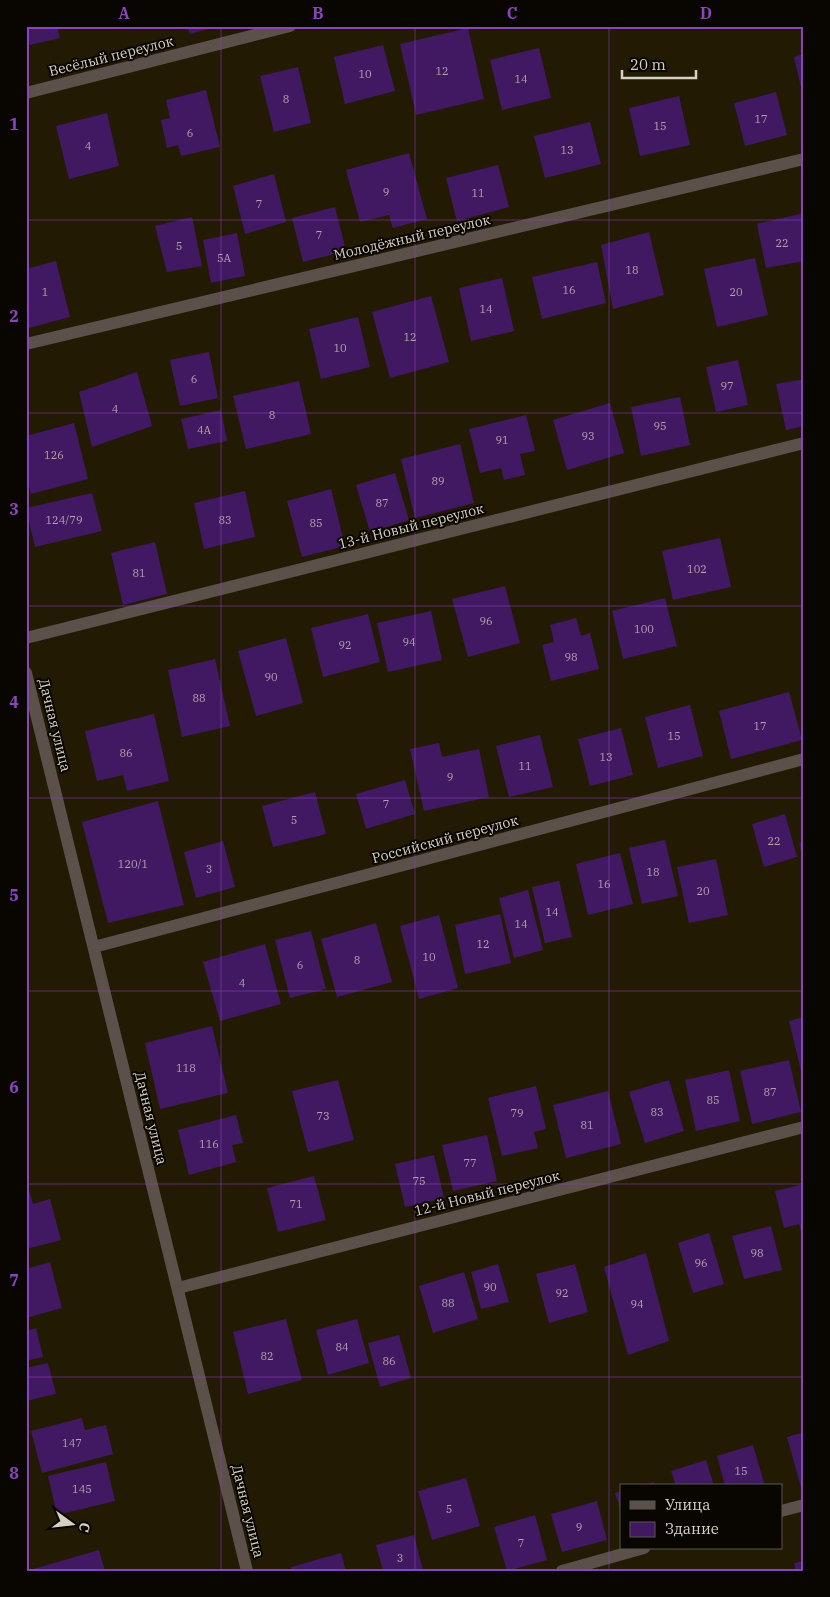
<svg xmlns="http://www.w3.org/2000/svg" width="830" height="1597" font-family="'IBM Plex Serif',serif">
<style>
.building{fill:#411962}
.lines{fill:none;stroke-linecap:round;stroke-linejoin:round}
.street{stroke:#5b504a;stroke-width:12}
.grid{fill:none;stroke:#8945c0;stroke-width:1;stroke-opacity:0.55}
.labels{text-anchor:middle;stroke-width:4;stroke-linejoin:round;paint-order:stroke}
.number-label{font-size:11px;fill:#b2a3ab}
.street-label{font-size:14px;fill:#d7d1c3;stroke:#090601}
.neatline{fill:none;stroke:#8945c0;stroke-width:2}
.grid-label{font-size:16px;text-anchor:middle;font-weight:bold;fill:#8945c0}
</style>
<rect width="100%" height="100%" fill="#231a03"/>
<g class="building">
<polygon points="26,26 57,26 60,38 30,45 26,32"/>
<polygon points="187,26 215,26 215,27 190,34"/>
<polygon points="468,28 484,99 416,115 400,44"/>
<polygon points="383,45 395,91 345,104 334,57"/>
<polygon points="539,48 551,98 502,110 490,60"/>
<polygon points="804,54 804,96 803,96 794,57"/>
<polygon points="298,67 311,123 274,132 260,76"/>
<polygon points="206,90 220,147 181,156 178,145 167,148 161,120 170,118 166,100"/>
<polygon points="776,92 787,135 745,146 734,103"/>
<polygon points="679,96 690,145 640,156 629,108"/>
<polygon points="107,113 119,166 69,179 56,126"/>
<polygon points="590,122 601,164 545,178 534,136"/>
<polygon points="409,153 427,219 393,228 389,215 360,222 346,170"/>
<polygon points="498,165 509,207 457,221 446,178"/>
<polygon points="274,174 286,222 245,234 233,186"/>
<polygon points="335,207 346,251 303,262 292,218"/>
<polygon points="804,213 804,261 766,268 757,224"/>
<polygon points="192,217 202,266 167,272 155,226"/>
<polygon points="649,232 664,295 613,309 601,245"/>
<polygon points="237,233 245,276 211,283 203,240"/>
<polygon points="755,258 768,315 717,327 704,269"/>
<polygon points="56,261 70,317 29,328 26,315 26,269"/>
<polygon points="597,262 606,303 542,319 532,277"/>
<polygon points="502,278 514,331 471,341 459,288"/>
<polygon points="431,296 449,362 390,378 372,312"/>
<polygon points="358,317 370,367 321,379 309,329"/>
<polygon points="209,352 218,398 180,406 170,360"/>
<polygon points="738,360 748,405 716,412 706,367"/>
<polygon points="137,372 152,426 92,447 79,392"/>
<polygon points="804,379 804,426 786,430 776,384"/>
<polygon points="299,381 311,434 246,449 233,396"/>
<polygon points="680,397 690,445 641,456 631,407"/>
<polygon points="610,403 624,453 567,470 553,420"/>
<polygon points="221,410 227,441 188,449 181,419"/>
<polygon points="526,415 535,451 520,454 525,475 504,480 501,468 480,473 469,429"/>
<polygon points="74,423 88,479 31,494 26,474 26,436"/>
<polygon points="460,444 474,503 415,518 401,459"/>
<polygon points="395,473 409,520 370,532 356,485"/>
<polygon points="331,489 345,546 302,557 287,501"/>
<polygon points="245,491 255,537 204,549 194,503"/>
<polygon points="92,493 102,531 35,547 26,508"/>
<polygon points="720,538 731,587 673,600 662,551"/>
<polygon points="155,542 167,594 123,605 111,553"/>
<polygon points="505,586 520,643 468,657 452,599"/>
<polygon points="665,598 677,646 623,659 612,611"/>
<polygon points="431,611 442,660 388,672 377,623"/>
<polygon points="368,614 380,662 323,677 311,628"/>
<polygon points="576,618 581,636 590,633 599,669 551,681 542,645 554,642 550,625"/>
<polygon points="286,638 303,703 256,716 238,651"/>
<polygon points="215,659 230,726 182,737 168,670"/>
<polygon points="789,692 802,740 731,759 719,711"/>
<polygon points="690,705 703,756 658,768 645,717"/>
<polygon points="154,714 169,781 127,791 123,775 97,781 85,731"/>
<polygon points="621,728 633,775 590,786 578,739"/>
<polygon points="540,735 553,787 509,797 496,746"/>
<polygon points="439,743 442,757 479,749 489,797 424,811 410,749"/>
<polygon points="405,780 415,814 366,829 356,794"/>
<polygon points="315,792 326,834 273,847 262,806"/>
<polygon points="158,801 184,905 108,923 82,822"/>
<polygon points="785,814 797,857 764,867 752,824"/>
<polygon points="665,840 678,896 642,904 629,848"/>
<polygon points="223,841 235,887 196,898 184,852"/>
<polygon points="804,842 804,860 803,860 799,843"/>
<polygon points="620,853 633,904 588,915 576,864"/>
<polygon points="716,859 728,915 689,923 677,867"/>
<polygon points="559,881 572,937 545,943 532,887"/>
<polygon points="528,890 543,950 514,958 499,898"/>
<polygon points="500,914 511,963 465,974 455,925"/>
<polygon points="439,915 458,988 419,999 400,926"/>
<polygon points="376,923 392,982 337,997 321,939"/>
<polygon points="311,931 326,989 290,998 275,940"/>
<polygon points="265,944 281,1004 220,1021 203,962"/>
<polygon points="804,1017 804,1071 801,1071 789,1021"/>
<polygon points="212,1026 228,1093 160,1109 145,1043"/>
<polygon points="789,1060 801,1112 752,1124 740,1071"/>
<polygon points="729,1070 740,1121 696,1131 685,1080"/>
<polygon points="338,1080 354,1140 308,1152 292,1091"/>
<polygon points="669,1080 684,1131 645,1143 629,1092"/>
<polygon points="536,1086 546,1129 534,1132 538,1148 502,1156 488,1098"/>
<polygon points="608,1091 621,1144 566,1158 553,1105"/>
<polygon points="236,1115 243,1143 232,1145 236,1162 189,1175 178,1130"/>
<polygon points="487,1135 497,1181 453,1191 442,1145"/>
<polygon points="434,1155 444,1198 405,1207 395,1164"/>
<polygon points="314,1176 326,1220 278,1232 267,1188"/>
<polygon points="804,1184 804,1232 801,1232 799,1224 784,1228 775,1191"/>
<polygon points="29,1190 33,1204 50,1199 61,1240 26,1249 26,1191"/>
<polygon points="771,1226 782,1270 744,1279 732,1236"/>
<polygon points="709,1233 724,1284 693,1293 678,1243"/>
<polygon points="646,1253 669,1341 628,1355 604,1267"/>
<polygon points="50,1262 62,1308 26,1318 26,1269"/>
<polygon points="498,1264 509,1302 481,1309 471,1272"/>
<polygon points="575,1264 588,1312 549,1323 536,1274"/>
<polygon points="464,1272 478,1319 433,1333 419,1286"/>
<polygon points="286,1319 302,1380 248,1394 233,1332"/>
<polygon points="357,1319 369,1363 328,1375 316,1330"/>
<polygon points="36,1328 43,1357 26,1361 26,1331"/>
<polygon points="399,1335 411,1378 380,1387 368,1343"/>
<polygon points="48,1363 56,1394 26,1401 26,1368"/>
<polygon points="82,1418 85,1430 106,1425 113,1454 42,1473 31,1431"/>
<polygon points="804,1432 804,1490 802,1491 787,1437"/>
<polygon points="753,1445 765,1486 725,1486 717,1456"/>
<polygon points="706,1460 714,1486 676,1486 671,1471"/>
<polygon points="106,1462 115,1501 57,1515 48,1476"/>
<polygon points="466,1478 480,1526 432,1540 418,1491"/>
<polygon points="654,1482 655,1486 643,1486 643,1485"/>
<polygon points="621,1491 621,1512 615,1493"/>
<polygon points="597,1501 607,1540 562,1552 551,1514"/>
<polygon points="535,1515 547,1560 507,1571 494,1527"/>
<polygon points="414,1535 423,1571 383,1571 376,1545"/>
<polygon points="99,1550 105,1571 30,1571 30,1570"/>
<polygon points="341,1553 346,1571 292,1571 291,1567"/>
<polygon points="804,1561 804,1571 796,1571 794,1563"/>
</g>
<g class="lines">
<g class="street">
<polyline points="26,93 290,26"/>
<polyline points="26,344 804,159"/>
<polyline points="26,638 804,443"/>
<polyline points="26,673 247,1571"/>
<polyline points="94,947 804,759"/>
<polyline points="178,1288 804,1127"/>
<polyline points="781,1511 804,1505"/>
<polyline points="562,1571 644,1548"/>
</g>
</g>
<path class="grid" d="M221 26V1571M415 26V1571M609 26V1571M26 220H804M26 413H804M26 606H804M26 798H804M26 991H804M26 1184H804M26 1377H804"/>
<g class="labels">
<g class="number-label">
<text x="442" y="75">12</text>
<text x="365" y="78">10</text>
<text x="521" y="83">14</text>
<text x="286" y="103">8</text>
<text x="761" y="123">17</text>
<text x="660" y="130">15</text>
<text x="190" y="137">6</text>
<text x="88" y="150">4</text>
<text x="567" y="154">13</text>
<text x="386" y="196">9</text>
<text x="478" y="197">11</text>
<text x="259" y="208">7</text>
<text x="319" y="239">7</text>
<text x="782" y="247">22</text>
<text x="179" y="250">5</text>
<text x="224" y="262">5А</text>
<text x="632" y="274">18</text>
<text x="569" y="294">16</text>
<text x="45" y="296">1</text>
<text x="736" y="296">20</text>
<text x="486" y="313">14</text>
<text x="410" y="341">12</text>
<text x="340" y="352">10</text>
<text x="194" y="383">6</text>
<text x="727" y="390">97</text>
<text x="115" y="413">4</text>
<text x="272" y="419">8</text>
<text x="660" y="430">95</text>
<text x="204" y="434">4А</text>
<text x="588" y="440">93</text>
<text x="502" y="444">91</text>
<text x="54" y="459">126</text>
<text x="438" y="485">89</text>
<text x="382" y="507">87</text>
<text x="64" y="524">124/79</text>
<text x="225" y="524">83</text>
<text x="316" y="527">85</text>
<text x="697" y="573">102</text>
<text x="139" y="577">81</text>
<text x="486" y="625">96</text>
<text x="644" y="633">100</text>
<text x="409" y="646">94</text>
<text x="345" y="649">92</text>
<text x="571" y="661">98</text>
<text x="271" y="681">90</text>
<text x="199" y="702">88</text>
<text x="760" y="730">17</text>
<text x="674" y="740">15</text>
<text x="126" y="757">86</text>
<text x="606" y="761">13</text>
<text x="525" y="770">11</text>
<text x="450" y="781">9</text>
<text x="386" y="808">7</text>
<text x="294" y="824">5</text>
<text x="774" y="845">22</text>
<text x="133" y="868">120/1</text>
<text x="209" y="873">3</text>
<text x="653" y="876">18</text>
<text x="604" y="888">16</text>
<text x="703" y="895">20</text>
<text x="552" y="916">14</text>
<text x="521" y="928">14</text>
<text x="483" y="948">12</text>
<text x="429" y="961">10</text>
<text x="357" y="964">8</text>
<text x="300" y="969">6</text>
<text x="242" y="987">4</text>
<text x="186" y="1072">118</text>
<text x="770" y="1096">87</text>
<text x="713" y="1104">85</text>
<text x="657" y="1116">83</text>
<text x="517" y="1117">79</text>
<text x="323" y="1120">73</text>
<text x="587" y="1129">81</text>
<text x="209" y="1148">116</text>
<text x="470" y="1167">77</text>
<text x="419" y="1185">75</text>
<text x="296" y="1208">71</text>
<text x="757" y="1257">98</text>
<text x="701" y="1267">96</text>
<text x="490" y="1291">90</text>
<text x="562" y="1297">92</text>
<text x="448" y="1307">88</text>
<text x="637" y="1308">94</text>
<text x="342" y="1351">84</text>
<text x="267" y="1360">82</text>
<text x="389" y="1365">86</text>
<text x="72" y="1447">147</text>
<text x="741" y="1475">15</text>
<text x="82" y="1493">145</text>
<text x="449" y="1513">5</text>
<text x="579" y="1531">9</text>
<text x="521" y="1547">7</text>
<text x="400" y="1562">3</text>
</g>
<g class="street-label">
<text transform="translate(111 56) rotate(-14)" y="5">Весёлый переулок</text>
<text transform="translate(412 237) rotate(-13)" y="5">Молодёжный переулок</text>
<text transform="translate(411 526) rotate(-14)" y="5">13-й Новый переулок</text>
<text transform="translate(55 725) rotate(76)" y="5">Дачная улица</text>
<text transform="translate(445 839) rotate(-15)" y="5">Российский переулок</text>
<text transform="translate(151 1118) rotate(76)" y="5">Дачная улица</text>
<text transform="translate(487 1193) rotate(-14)" y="5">12-й Новый переулок</text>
<text transform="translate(248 1511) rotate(76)" y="5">Дачная улица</text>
</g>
</g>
<rect width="830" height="1597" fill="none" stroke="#090601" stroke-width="55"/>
<rect x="620" y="1484" width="162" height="65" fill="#090601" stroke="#5b574f"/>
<rect x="630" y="1501" width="25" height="8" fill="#5b504a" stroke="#5b574f"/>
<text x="665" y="1510" font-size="15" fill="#d7d1c3">Улица</text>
<rect x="630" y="1522" width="25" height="15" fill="#411962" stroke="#5b574f"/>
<text x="665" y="1534" font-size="15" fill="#d7d1c3">Здание</text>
<g transform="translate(72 1524) rotate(105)" stroke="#090601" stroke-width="4" paint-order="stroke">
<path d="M0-4L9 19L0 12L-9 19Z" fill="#d7d1c3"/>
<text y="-8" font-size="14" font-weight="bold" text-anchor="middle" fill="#d7d1c3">С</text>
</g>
<path d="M622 70v8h74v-8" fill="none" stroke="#d7d1c3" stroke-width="2.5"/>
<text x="630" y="70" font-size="15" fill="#d7d1c3" stroke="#090601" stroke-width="4" paint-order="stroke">20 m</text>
<rect x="28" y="28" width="774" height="1542" class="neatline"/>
<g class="grid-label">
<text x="124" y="19">A</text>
<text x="318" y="19">B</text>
<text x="512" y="19">C</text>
<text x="706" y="19">D</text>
<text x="14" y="130">1</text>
<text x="14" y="322">2</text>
<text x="14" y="515">3</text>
<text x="14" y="708">4</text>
<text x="14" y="901">5</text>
<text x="14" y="1093">6</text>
<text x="14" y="1286">7</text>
<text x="14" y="1479">8</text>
</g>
</svg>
